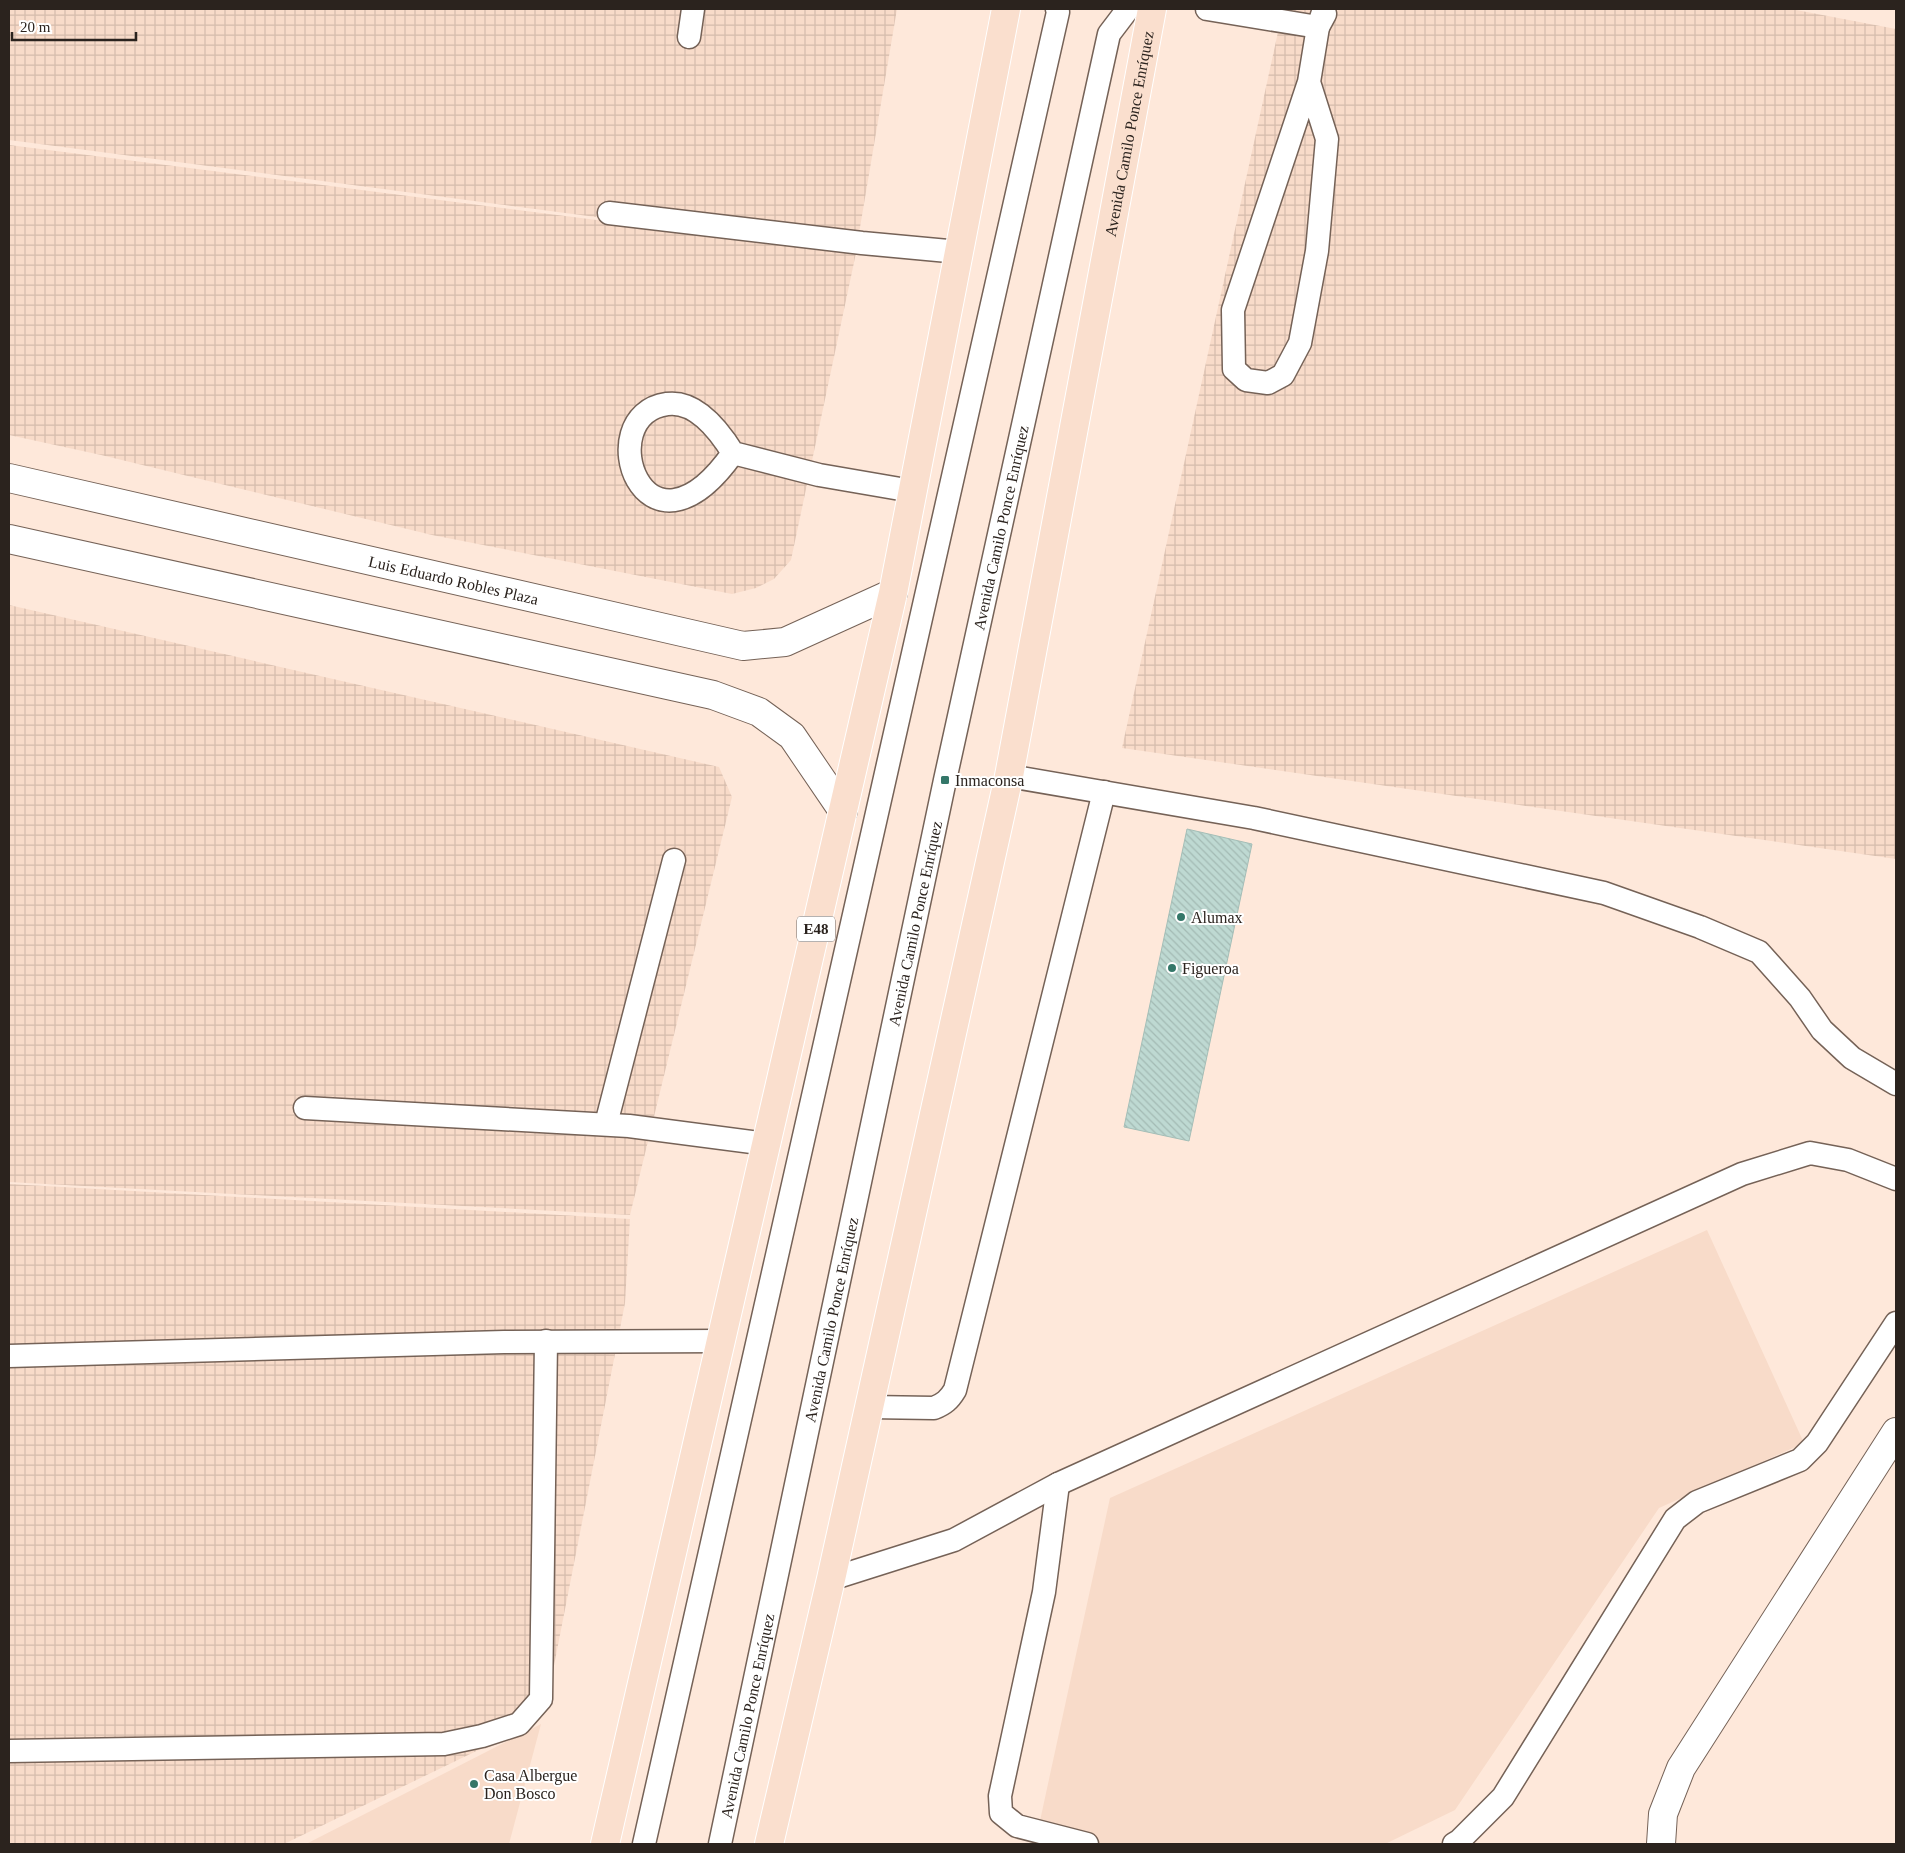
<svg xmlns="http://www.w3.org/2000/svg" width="1905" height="1853" font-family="'Times New Roman',serif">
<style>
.built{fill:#f8dbc9}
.industrial{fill:url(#industrial-grid)}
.building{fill:url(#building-back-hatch);stroke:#a4beb7}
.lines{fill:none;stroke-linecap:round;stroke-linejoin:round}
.service-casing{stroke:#756257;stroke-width:25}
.minor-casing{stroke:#756257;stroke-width:30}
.tertiary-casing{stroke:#756257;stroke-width:30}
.primary-casing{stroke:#fff;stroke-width:30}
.service{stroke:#fff;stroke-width:22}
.minor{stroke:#fff;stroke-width:28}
.tertiary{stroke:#fff;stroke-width:28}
.primary{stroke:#fadfce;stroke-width:28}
.poi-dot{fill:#347769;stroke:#fff;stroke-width:2}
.labels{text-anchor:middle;stroke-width:4;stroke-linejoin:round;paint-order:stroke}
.shield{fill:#fff;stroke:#6b6562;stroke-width:1}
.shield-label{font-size:15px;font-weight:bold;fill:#2b231e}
.street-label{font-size:16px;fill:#2b231e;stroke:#fff}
.poi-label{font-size:16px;fill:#2b231e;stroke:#fff;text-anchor:start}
</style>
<defs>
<pattern id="industrial-grid" width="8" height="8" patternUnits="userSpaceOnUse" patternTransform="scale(1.25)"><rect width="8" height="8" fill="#f8dbc9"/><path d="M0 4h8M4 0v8" fill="none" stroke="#d5bcac"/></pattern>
<pattern id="building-back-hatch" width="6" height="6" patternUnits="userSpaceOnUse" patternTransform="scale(1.25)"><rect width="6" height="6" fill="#bed9d2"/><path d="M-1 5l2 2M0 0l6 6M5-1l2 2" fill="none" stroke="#a3bab4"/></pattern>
</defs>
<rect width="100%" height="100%" fill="#fee8da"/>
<g class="built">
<polygon points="1707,1230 1804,1443 1659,1508 1455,1810 1385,1844 1103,1844 1038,1830 1110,1498"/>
<polygon points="541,1724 509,1844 306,1844"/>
</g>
<g class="industrial">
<polygon points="9,9 897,9 856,251 9,140"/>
<polygon points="1283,9 1791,9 1896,29 1896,859 1122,748"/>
<polygon points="9,145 856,253 791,560 774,579 756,588 732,594 432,535 101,455 9,435"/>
<polygon points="9,605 719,767 732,797 630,1215 9,1182"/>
<polygon points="9,1184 630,1219 625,1303 549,1691 526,1727 284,1844 9,1844"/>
</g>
<polygon class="building" points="1187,829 1252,844 1189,1141 1124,1127"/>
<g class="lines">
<defs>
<g id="service">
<polyline points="1207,9 1318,27 1325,14"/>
<polyline points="689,37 693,9"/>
<polyline points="1309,82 1327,139 1317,251 1300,343 1283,375 1268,383 1246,380 1234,369 1233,310 1309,82 1318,27 1324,9"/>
<polyline points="609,213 862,243 959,252"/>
<path d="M733 453C644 579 589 415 667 404 696 400 720 432 733 453L819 475 912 491"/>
<polyline points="1009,776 1254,818 1604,893 1700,927 1759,952 1800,998 1822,1030 1852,1058 1896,1084"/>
<polyline points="305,1108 629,1126 767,1144"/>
<polyline points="606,1124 674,860"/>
<polyline points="9,1356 504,1342 721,1341"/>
<path d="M869 1407 934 1408C944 1404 949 1400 955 1390L1104 792"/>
<polyline points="1058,1484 1044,1592 1000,1796 1001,1813 1017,1826 1087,1844"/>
<polyline points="831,1579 954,1540 1058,1484 1742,1174 1810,1153 1848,1160 1896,1179"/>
<polyline points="9,1751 444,1744 482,1736 519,1724 541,1699 546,1341"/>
<polyline points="644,1844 1058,12 1057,9"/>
<path id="s1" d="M720 1844 945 780 1109 34 1128 9"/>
<polyline points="1454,1844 1459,1841 1503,1797 1675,1519 1697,1502 1800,1460 1817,1443 1896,1323"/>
</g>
<polyline id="minor" points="1661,1844 1663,1814 1681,1768 1896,1432"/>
<g id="tertiary">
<path id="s2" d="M9 478 743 646 785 642 893 593"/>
<polyline points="9,539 713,695 759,712 792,736 843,811"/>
</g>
<g id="primary">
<polyline points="605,1844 893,593 1006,9"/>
<path id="s3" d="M769 1844 831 1579 1009 776 1152 9"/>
</g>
</defs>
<use href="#service" class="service-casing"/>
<use href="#minor" class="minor-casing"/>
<use href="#tertiary" class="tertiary-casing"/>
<use href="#primary" class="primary-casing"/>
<use href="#service" class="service"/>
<use href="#minor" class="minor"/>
<use href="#tertiary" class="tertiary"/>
<use href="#primary" class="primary"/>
</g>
<g class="poi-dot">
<rect x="940" y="775" width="10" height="10" rx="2.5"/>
<circle cx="1181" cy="917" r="5"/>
<circle cx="1172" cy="968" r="5"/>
<circle cx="474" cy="1784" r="5"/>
</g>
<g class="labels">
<rect class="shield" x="797" y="916.5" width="38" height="25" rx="4"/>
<g class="shield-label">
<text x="816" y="934">E48</text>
</g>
<g class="street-label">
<text dy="6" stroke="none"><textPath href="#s3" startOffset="1748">Avenida Camilo Ponce Enríquez</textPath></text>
<text dy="6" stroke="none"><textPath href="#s1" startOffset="1346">Avenida Camilo Ponce Enríquez</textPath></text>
<text dy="6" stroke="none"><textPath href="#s2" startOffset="456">Luis Eduardo Robles Plaza</textPath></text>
<text dy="6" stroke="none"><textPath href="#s1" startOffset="941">Avenida Camilo Ponce Enríquez</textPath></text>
<text dy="6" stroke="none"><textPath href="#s1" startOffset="536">Avenida Camilo Ponce Enríquez</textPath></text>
<text dy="6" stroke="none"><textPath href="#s1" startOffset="131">Avenida Camilo Ponce Enríquez</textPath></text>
</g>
<g class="poi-label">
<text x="955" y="786">Inmaconsa</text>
<text x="1191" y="923">Alumax</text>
<text x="1182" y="974">Figueroa</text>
<text x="484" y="1781">Casa Albergue<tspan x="484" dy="18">Don Bosco</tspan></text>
</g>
</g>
<rect width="1905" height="1853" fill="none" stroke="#2b231e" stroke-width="20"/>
<path d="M12 32v8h124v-8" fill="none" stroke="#2b231e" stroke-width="2.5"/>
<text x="20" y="32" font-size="15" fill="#2b231e" stroke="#ffffff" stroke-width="4" paint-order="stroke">20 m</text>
</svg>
